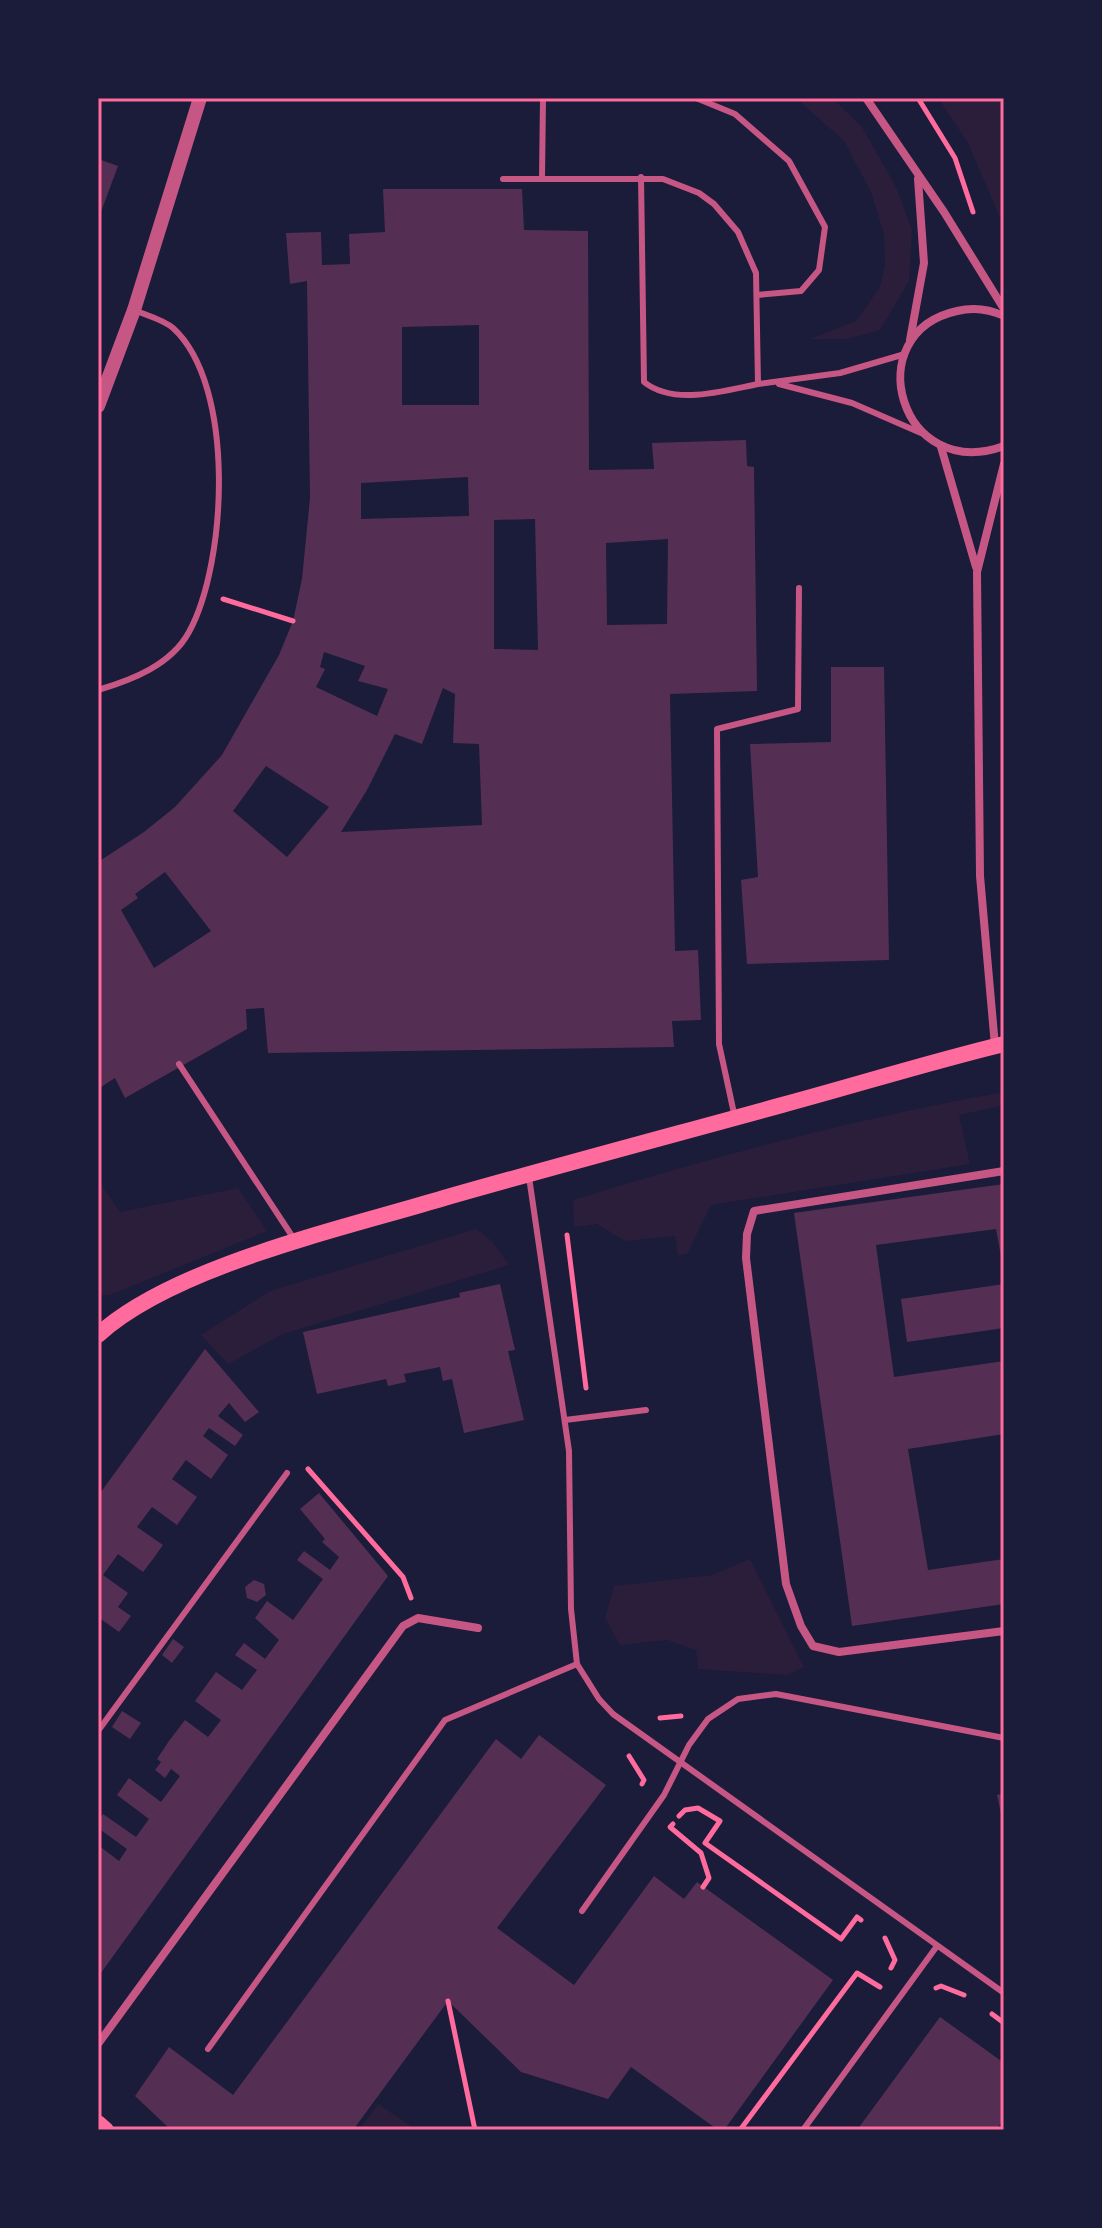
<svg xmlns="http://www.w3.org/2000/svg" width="1102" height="2228" font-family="Poppins,sans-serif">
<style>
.green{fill:#2a1e3b}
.building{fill:#542f53;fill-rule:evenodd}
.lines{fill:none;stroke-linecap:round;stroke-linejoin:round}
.path{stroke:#ff6b9d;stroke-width:5}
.service{stroke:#c65784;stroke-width:6}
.minor{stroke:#c65784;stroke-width:8}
.tertiary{stroke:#c65784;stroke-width:14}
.secondary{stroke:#ff6b9d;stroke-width:16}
.neatline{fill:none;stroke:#ff6b9d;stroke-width:3}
</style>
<rect width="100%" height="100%" fill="#1b1b3a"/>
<g class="green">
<polygon points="796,98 832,98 862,127 896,187 912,230 909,281 880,330 847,339 810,339 856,321 880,287 885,266 884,234 871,192 844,141"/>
<polygon points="938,98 1004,98 1004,227 967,141"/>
<path d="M1004 1092V1105L959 1115 970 1164 711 1205 687 1254 678 1255 675 1236 625 1241 597 1224 574 1227 573 1200C714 1156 859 1118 1004 1092Z"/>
<polygon points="98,1180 120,1212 238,1188 267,1231 110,1295 98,1295"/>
<polygon points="476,1229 492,1241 509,1265 283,1334 228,1364 201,1335 270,1291"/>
<polygon points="750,1559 804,1667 787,1675 698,1669 696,1650 667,1640 620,1645 605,1618 614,1586 712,1575"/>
<polygon points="378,2104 415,2129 359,2130"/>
</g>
<g class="building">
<polygon points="98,159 118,166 98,220"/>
<path d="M383 189H522L524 230 588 231 589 470 654 469 652 443 746 440 747 466 754 467 757 691 670 694 675 951 698 950 701 1020 672 1021 674 1047 268 1053 264 1008 246 1009 247 1029 125 1098 115 1078 98 1089V862L144 832 175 807 222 755 279 655 293 621 302 579 310 498 307 281 290 284 286 233 321 232 322 265 350 264 349 234 385 232ZM479 325V405H402V327ZM468 477 469 516 361 519V483ZM535 519 538 650 494 649V520ZM668 539 667 624 607 625 606 543ZM324 652 365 666 358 681 388 689 377 716 316 687 325 669 320 667ZM443 688 455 694 453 743 479 744 482 825 341 832 367 790 395 734 422 744ZM266 766 329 807 287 857 233 811ZM165 872 211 931 154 968 121 910 138 898 135 894Z"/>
<polygon points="831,667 884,667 889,960 747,964 741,880 758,877 750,744 831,742"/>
<polygon points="1004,1184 1004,1272 996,1229 876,1245 894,1377 1004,1361 1004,1434 908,1449 928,1570 1004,1559 1004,1604 852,1626 794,1213"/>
<polygon points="500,1284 515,1350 508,1351 524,1420 464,1433 452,1379 443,1381 440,1367 404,1374 406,1382 388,1386 386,1379 317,1394 303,1332 460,1297 459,1293"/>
<polygon points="1004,1284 1004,1328 907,1342 901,1299"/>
<polygon points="205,1349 259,1412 245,1422 229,1403 218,1416 243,1435 235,1446 209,1428 203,1436 228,1455 211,1479 186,1460 172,1479 197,1497 177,1525 152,1507 137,1527 163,1545 153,1559 143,1572 118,1554 103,1575 128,1593 118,1607 131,1616 119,1632 98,1617 98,1496"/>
<polygon points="319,1493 388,1576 98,1977 98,1889 102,1883 98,1880 98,1845 119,1861 127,1849 98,1828 98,1821 103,1814 136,1837 149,1819 117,1795 129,1778 161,1802 180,1776 171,1769 165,1778 155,1770 161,1762 157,1759 169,1741 185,1720 208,1737 221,1720 195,1701 216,1672 242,1690 257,1670 235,1655 244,1643 265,1659 279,1640 255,1618 267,1601 293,1620 323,1579 297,1560 304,1551 330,1570 339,1557 322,1542 325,1539 300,1509"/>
<polygon points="254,1580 264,1584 266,1595 257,1602 247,1598 245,1587"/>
<polygon points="173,1639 184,1647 172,1663 162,1655"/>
<polygon points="122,1711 141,1723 130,1739 112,1727"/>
<polygon points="539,1735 606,1785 497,1928 574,1985 654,1876 684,1899 697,1882 833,1980 724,2130 718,2130 631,2067 608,2099 521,2072 448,2001 353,2130 171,2130 135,2096 169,2047 233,2095 496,1739 521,1759"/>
<polygon points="1004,1793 1004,1823 1003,1823 997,1795"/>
<polygon points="940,2017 1004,2063 1004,2119 996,2130 857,2130"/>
</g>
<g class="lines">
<g class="path">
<polyline points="918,98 955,158 973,212"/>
<polyline points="223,599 293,621"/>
<polyline points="567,1235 586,1388"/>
<polyline points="308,1469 403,1577 411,1598"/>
<polyline points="660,1718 681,1716"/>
<polyline points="629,1756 644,1780 642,1784"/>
<polyline points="679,1816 685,1810 698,1808 720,1821 705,1843 841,1939 857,1917 861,1920"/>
<polyline points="673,1824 670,1827 701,1853 709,1878 703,1887"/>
<polyline points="885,1938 895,1960 891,1968"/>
<polyline points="936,1988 941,1986 964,1995"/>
<polyline points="448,2001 475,2130"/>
<polyline points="992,2014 1004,2023"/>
<polyline points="740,2130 857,1973 880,1987"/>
</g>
<g class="service">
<polyline points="696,98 735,114 789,161 825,227 819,270 801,291 757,295"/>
<path d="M641 177 644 382C674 406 723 391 758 384"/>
<polyline points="542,178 543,98"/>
<polyline points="503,179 663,179 699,193 714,204 738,232 756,273 758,384 840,373 905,354"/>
<polyline points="779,384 852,403 921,433"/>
<path d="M98 690C132 680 171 665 189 632 227 563 236 385 173 328 164 320 146 315 134 310"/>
<polyline points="179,1064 294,1239"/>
<polyline points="735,1118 719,1044 717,729 798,709 799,588"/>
<polyline points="529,1177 569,1451 571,1609 577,1664"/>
<polyline points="565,1420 646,1410"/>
<polyline points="98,1731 287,1473"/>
<polyline points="582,1911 664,1795 689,1745 708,1719 738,1699 776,1694 1004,1738"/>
<polyline points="208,2049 445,1720 577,1664 599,1699 613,1714 1004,1993"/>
<polyline points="803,2130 937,1946"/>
</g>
<g class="minor">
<polyline points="866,98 944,212 1004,309"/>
<path d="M1004 316C989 309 973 307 957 311 857 333 900 484 1004 446"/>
<polyline points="910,340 924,263 918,179"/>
<polyline points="941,447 976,567"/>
<polyline points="995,1046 980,876 977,572 1004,464"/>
<polyline points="1004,1171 754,1211 747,1234 746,1258 786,1584 801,1626 813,1646 839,1652 1004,1631"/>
<polyline points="98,2044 403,1626 418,1618 478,1628"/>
</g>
<polyline class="tertiary" points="98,406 134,310 200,98"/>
<g class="secondary">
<path d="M98 1335C173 1266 345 1228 444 1198 556 1166 669 1136 782 1105 856 1085 930 1062 1004 1044"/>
<polyline points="98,2123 106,2130"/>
</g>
</g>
<rect width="1102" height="2228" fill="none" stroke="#1b1b3a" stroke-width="200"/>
<rect x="100" y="100" width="902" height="2028" class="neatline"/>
</svg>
